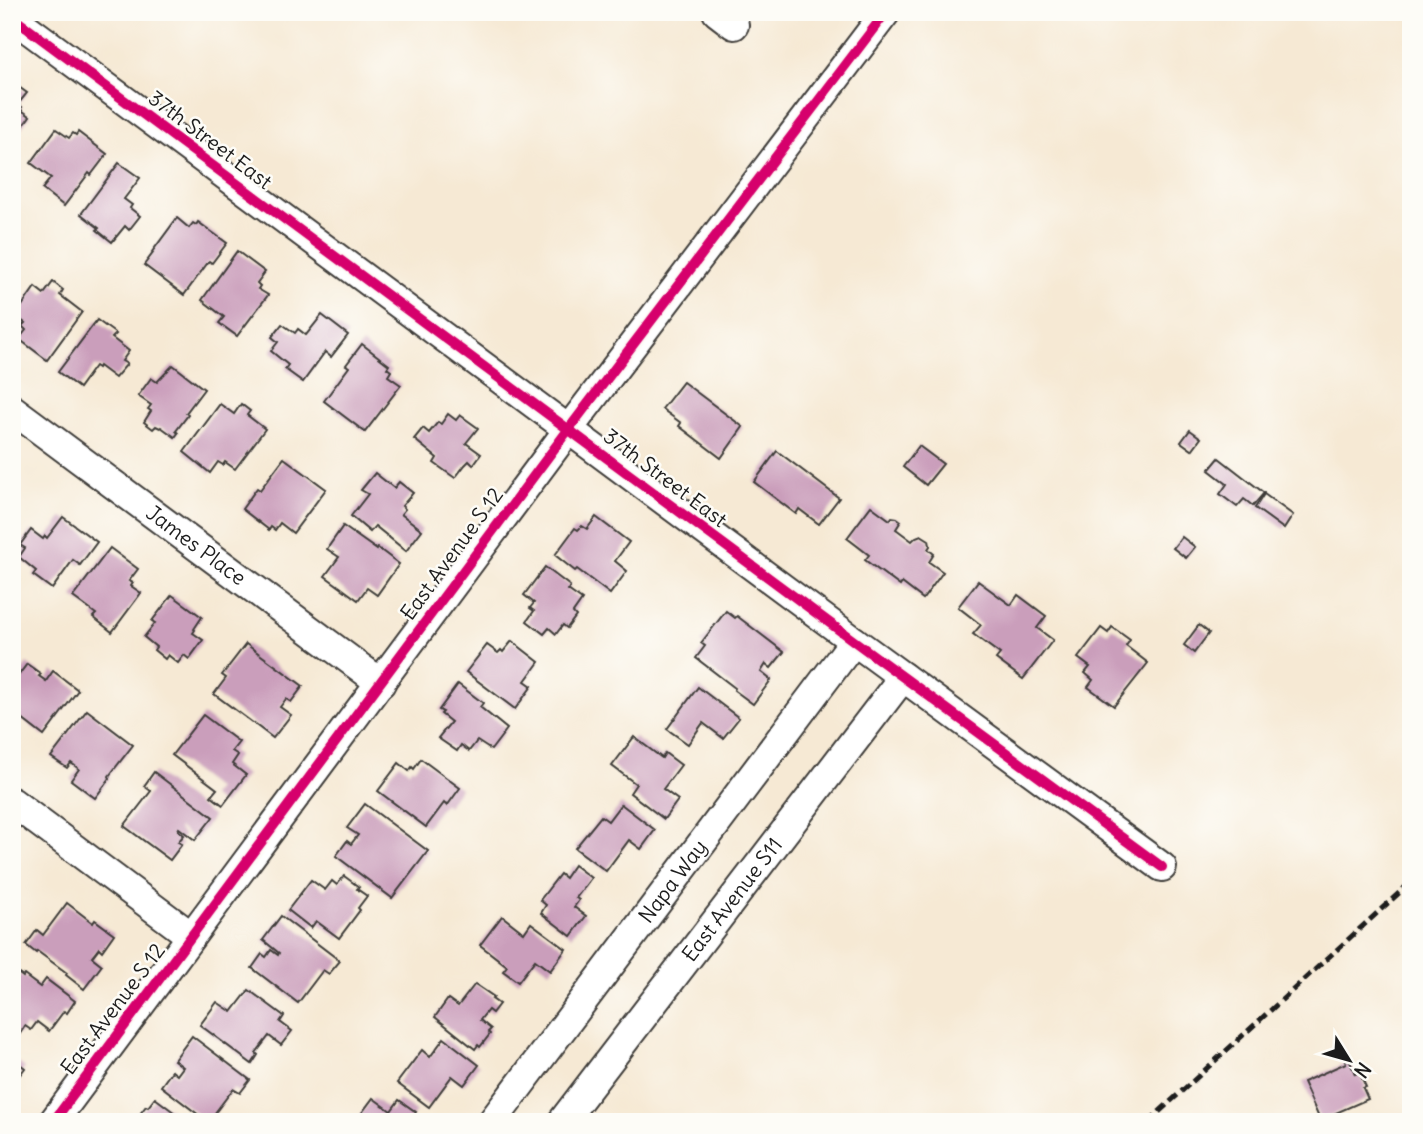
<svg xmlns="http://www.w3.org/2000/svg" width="1423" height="1134" font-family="Delius,sans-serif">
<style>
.building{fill:#ca9ebb}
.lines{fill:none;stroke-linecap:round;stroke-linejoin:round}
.minor-casing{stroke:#3d3b38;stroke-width:32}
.minor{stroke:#fff;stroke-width:28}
.rail{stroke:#1c1c1c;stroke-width:5;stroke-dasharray:10 5;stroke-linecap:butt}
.cycleway-casing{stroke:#fdfcf7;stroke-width:15}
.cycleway{stroke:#d6006c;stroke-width:10}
.labels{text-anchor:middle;stroke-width:5;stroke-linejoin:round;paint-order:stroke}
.street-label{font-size:21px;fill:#1c1c1c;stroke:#fdfcf7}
</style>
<rect width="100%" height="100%" fill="#fdfcf7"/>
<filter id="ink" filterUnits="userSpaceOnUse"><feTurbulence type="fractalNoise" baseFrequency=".0143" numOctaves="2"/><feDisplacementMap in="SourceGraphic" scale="14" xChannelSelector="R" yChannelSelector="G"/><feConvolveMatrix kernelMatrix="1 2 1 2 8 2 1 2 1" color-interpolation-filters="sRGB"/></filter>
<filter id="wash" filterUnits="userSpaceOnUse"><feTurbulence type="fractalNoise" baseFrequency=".00686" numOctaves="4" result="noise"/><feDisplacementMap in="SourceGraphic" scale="28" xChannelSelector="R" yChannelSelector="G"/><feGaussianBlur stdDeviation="1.57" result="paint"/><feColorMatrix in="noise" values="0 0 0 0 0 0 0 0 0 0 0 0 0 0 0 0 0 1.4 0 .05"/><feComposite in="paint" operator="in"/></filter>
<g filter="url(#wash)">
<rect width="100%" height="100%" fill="#f6e9d4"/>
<g id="blocks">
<g class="building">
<polygon points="12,82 27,93 18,104 22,107 20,109 30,116 12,141"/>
<polygon points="56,129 69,138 73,133 76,135 78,132 107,154 91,175 89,173 64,206 42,189 51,178 31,163"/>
<polygon points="119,163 140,178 124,199 132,205 130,208 140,216 129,230 125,226 112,242 97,230 99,228 81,214"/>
<polygon points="177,218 189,228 193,223 196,225 198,222 227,243 212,263 209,261 184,295 144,265 153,253 152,252"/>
<polygon points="237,251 265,272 257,283 260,286 258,289 268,295 237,336 219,323 224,317 202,300"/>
<polygon points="53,282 63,290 60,295 82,312 47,360 19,339 26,330 22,326 25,323 15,316 35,287 44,294"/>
<polygon points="322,315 348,335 331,357 325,352 303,382 285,369 288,365 271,351 278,342 272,337 282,324 295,333 298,329 306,335"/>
<polygon points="97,320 116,334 112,338 129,351 122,361 127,364 115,378 99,366 98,368 95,366 79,388 58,372"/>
<polygon points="362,344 389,365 387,368 391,371 388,376 401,385 365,432 324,401 349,367 346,365"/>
<polygon points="173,365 204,389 186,413 188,415 176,431 178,433 175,437 161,427 160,428 156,426 153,429 144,422 151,411 148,409 151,405 138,396 151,378 157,382"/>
<polygon points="683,382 743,427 721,458 679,426 681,423 662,409"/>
<polygon points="220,404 234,414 241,404 250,411 247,415 265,429 235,469 225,462 223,465 218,462 210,473 184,452"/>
<polygon points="448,414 456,420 460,415 478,428 466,443 481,454 473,465 469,461 465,465 455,478 434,463 437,458 414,439 423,428 429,433 438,422 441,424"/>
<polygon points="1190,430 1201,438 1192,450 1181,442"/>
<polygon points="919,446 943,464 926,485 903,467"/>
<polygon points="777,451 839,498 819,524 799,509 796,514 754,482"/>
<polygon points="284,458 326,489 293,533 280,523 275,530 271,527 269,530 242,509 257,488 260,490"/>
<polygon points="1219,458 1264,493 1253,506 1244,499 1237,507 1220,494 1227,484 1209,470"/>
<polygon points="375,473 394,488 399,482 413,493 402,506 405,509 401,514 422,530 406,551 375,526 370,532 351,516 368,494 361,490"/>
<polygon points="1264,494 1293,515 1284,529 1255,508"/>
<polygon points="871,506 890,520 892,517 897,518 901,521 896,529 912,541 916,537 921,535 929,540 930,546 928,549 934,554 929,562 943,572 923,599 902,583 900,586 865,560 869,555 847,538"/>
<polygon points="63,517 97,542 80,565 73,560 52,589 33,575 36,571 19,557 25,548 20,545 31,530 43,539 45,536 47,538"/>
<polygon points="596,517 629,542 615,561 627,571 610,594 577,569 575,571 555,555 575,528 578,530 582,526 587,529"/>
<polygon points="343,526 377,550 378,548 399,564 377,595 367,588 358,600 325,576 339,557 327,549"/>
<polygon points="1182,537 1195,547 1186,558 1173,548"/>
<polygon points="110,548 138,569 129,581 133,583 131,586 141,593 112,632 93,617 96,614 73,597"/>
<polygon points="545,567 570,586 568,590 582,600 573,613 576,616 567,628 563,625 556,634 549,628 544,634 527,621 534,611 530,608 534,603 524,595"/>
<polygon points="978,581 1011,605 1018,595 1046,616 1037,628 1053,640 1023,679 996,659 1000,654 973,634 981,625 958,607"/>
<polygon points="172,595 202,617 194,629 195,630 193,633 203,640 189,659 184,655 178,663 168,655 165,659 154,650 156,647 144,637 155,623 152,621"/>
<polygon points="726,611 735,618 737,616 784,652 771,668 766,664 761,672 771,680 753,704 734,690 735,688 696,658 705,646 701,643"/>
<polygon points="1199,625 1209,633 1194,653 1184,645"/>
<polygon points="1112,627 1130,640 1126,646 1148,663 1114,706 1088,687 1093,680 1085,673 1090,667 1078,658 1101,628 1108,633"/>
<polygon points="512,641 539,662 525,681 532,686 515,709 466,672 487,645 498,653 501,650 503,652"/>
<polygon points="246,644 303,686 291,702 286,699 280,707 291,715 273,738 214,694 226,678 222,675"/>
<polygon points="27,664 41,674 39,676 46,681 53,671 78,690 44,736 22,719 12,732 12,684"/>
<polygon points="458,684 483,703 480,707 507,729 491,750 477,741 469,751 461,745 457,751 438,738 451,722 441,714 443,712 439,710"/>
<polygon points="698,687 739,718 723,738 703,723 688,744 667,729"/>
<polygon points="87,710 133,745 109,776 110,778 95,798 71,780 79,769 71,763 67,768 51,757"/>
<polygon points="203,715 239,742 232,751 238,755 232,764 246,775 223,805 211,796 217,789 172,755"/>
<polygon points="634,737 662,758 665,753 681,765 663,789 678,800 664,819 630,793 636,784 612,766"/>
<polygon points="421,759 460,788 447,806 444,803 426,827 378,791 399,763 409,771 412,767 414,769"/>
<polygon points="154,772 213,817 195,840 179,828 178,830 184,835 178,842 182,844 170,860 124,826 151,791 144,786"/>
<polygon points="365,804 428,851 392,898 336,856 347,841 351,844 358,835 347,828"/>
<polygon points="621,804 655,830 641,849 629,840 606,871 575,848 601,816 608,821"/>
<polygon points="574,865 591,878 576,898 579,900 574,907 586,916 571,936 541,913 546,905 540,900 560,874 565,878"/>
<polygon points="344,876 359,887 357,889 367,896 358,908 360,910 339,938 316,921 311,928 288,910 311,880 325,890 332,881 337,885"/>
<polygon points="67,903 93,923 95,920 114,934 102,951 99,948 92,957 102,965 84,989 66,975 67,973 37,951 36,953 26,945 37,930 43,935"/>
<polygon points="281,916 340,961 329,974 323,970 298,1003 252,968 262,954 266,957 271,950 278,955 279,953 263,940"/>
<polygon points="502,916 524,933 531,923 566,949 550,971 535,960 518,982 503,971 507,966 480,945"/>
<polygon points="12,969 23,977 24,975 40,987 46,979 75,1001 67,1013 64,1011 49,1031 37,1022 31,1030 25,1026 19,1035 12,1030"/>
<polygon points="475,984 494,997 492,999 499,1004 492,1013 488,1010 480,1020 491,1029 488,1032 490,1034 480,1047 478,1045 475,1049 435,1017 448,999 458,1006"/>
<polygon points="249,990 284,1016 280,1022 292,1031 281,1045 269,1036 256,1053 258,1055 252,1064 200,1025 217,1002 232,1012"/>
<polygon points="192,1036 250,1080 240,1093 233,1089 208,1122 161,1086 172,1071 177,1075 183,1067 174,1060"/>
<polygon points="444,1038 479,1065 464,1085 452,1076 429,1107 397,1083 422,1050 430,1057"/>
<polygon points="12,1058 25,1068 12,1085"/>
<polygon points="1349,1059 1355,1074 1359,1072 1366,1087 1363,1088 1368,1099 1320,1120 1303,1082 1346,1063 1345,1060"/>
<polygon points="155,1098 187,1122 127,1122 131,1116 136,1119 146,1106 148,1107"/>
<polygon points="373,1098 391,1111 399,1100 416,1112 408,1122 355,1122"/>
</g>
</g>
</g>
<g filter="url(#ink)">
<use href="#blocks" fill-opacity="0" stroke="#3d3b38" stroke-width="2"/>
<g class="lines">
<defs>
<g id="minor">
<polyline points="717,12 734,25"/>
<polyline points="12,17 854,641 1162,867"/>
<path id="s1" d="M12 409 381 683"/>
<polyline points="12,802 191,936"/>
<polyline points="53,1122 568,430 886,12"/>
<path id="s2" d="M492 1122 854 641"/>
<path id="s3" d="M562 1122 903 677"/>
</g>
</defs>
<use href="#minor" class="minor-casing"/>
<use href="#minor" class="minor"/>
<polyline class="rail" points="1148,1122 1411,882"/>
<defs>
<g id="cycleway">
<polyline points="12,17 854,641 1162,867"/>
<polyline points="53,1122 568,430 886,12"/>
</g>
</defs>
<use href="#cycleway" class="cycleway-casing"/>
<use href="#cycleway" class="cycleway"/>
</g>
</g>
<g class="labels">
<g class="street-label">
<text transform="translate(210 140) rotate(37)" y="7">37th Street East</text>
<text transform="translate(665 478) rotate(37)" y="7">37th Street East</text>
<text dy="7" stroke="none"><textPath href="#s1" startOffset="229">James Place</textPath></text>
<text transform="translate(452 554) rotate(-54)" y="7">East Avenue S 12</text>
<text dy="7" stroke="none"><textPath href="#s2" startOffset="301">Napa Way</textPath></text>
<text dy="7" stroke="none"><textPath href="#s3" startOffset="280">East Avenue S11</textPath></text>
<text transform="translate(113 1009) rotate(-53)" y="7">East Avenue S 12</text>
</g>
</g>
<rect width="1423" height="1134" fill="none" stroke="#fdfcf7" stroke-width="42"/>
<g transform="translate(1349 1060) rotate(127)" stroke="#fdfcf7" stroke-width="5" paint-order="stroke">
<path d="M0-5L12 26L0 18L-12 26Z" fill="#1c1c1c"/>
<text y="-10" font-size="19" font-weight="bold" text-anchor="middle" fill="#1c1c1c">N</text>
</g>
</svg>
